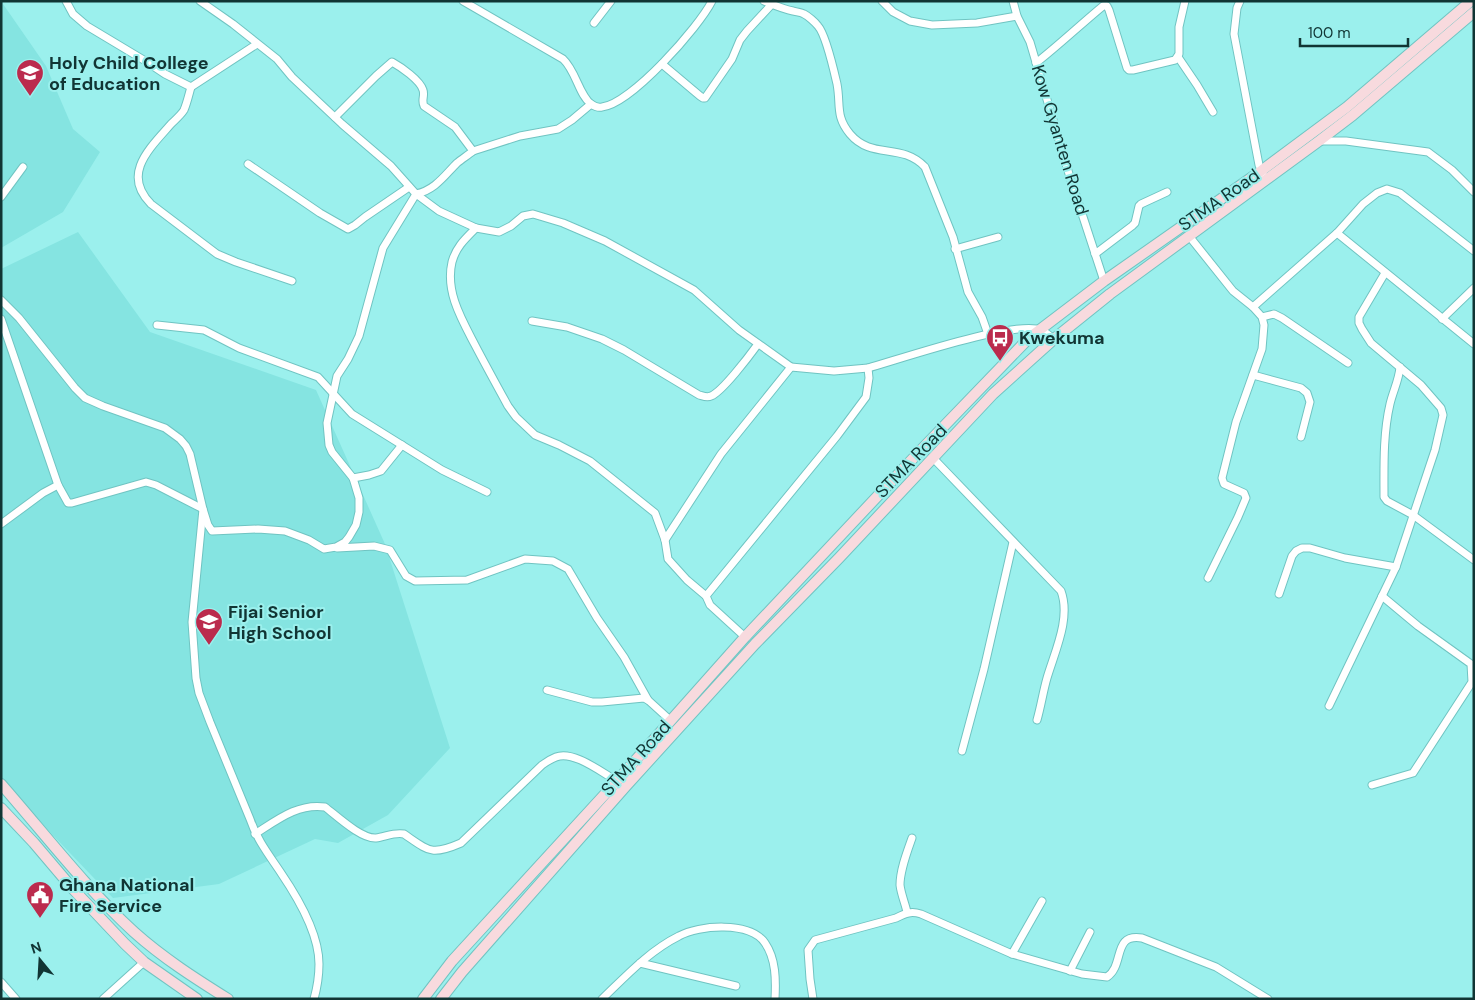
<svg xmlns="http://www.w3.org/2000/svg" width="1475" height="1000" font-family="'DM Sans',sans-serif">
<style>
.built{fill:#85e4e1}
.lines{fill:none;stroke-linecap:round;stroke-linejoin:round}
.street-casing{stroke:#70c4c2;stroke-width:9}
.secondary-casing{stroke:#70c4c2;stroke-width:12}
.street{stroke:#fff;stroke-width:7}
.secondary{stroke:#f8dade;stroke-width:10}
.labels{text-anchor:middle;stroke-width:4;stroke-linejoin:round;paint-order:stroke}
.poi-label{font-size:18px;font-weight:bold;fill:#113534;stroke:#9bf0ed;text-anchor:start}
.street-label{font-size:18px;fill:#113534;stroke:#9bf0ed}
</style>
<rect width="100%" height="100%" fill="#9bf0ed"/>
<g class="built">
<polygon points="1,1 3,1 3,4 46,66 73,129 100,152 63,212 1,248"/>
<polygon points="78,232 150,332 316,390 385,544 450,748 388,815 338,843 315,839 219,884 113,898 1,781 1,269"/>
</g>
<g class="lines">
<defs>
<g id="street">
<polyline points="66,1 73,14 87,26 147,62 165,74 191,87 257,44"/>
<polyline points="200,1 233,24 277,59 292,77 342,124 391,166 416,194 439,211 476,228 499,232 511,226 523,216 533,214 563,223 605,241 694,290 739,330 791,367"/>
<path d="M463 1 563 59C576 71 579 95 591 104 594 106 599 108 602 107 631 104 699 27 712 1"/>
<path d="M764 1C774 5 783 9 793 11 796 12 801 12 804 14 808 16 815 22 818 26 826 35 834 71 837 84 841 105 835 116 850 134 872 160 901 142 925 167L953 237 968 292 982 317 988 334"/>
<polyline points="882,1 893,12 910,21 932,25 977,23 1017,16"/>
<polyline points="1013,1 1017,16 1030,42 1069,174 1104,281"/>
<polyline points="1240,1 1237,8 1234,34 1259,165 1263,174"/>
<polyline points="594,23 611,1"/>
<polyline points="1178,57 1197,85 1213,112"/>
<path d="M1036 63C1059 45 1080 25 1103 6H1107L1109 10 1127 68 1129 70H1133L1175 60 1179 54V27L1185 1"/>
<polyline points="662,64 700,96 703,98 705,98 732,59 740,40 747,31 772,4"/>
<path d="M191 87C189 94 187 103 184 110 181 115 175 120 171 124 150 148 121 174 151 204L217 254 236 262 292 281"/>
<polyline points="1319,141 1346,141 1428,152 1452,170 1474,192"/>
<polyline points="473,151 520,136 558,129 572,120 591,104"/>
<polyline points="248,164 320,213 348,229 355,225 365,217 409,187"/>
<polyline points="1,197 23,167"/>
<path d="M476 228C465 239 456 247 452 262 445 292 462 320 475 345 486 366 497 386 508 406L516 417 535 435 559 445 590 461 655 513 665 540 668 559 687 580 706 596 710 605 745 637"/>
<polyline points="1337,233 1474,344"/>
<polyline points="1189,236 1233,291 1253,307 1262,317 1264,325 1262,349 1236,422 1222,478 1224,484 1244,493 1246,498 1238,517 1208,578"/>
<polyline points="955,249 998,237"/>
<polyline points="1095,254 1132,226 1135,223 1139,206 1141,204 1167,192"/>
<path d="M1 300 19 318 75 388 85 398 103 406 165 428 180 439 186 446 190 454 203 509 192 622 196 678 199 693 210 722 250 819C257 840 269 855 281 873 298 898 319 934 319 964 319 976 317 988 314 999"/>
<polyline points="1253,307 1337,233 1363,204 1377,193 1387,189 1400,193 1474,251"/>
<polyline points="1262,317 1274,314 1282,318 1348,363"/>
<path d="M1 319 58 485 68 503H72L146 482 156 485 203 509 208 525 212 531 258 529 285 531 309 540 324 549 336 547 345 542 349 537 356 525 359 512V498L353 478 332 452 329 445 327 423 337 376 348 359 359 336 383 248 416 194C435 190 444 176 457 163 462 159 468 155 473 151L455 127 424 106C421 100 425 96 423 90 420 80 401 67 392 62L376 76 335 117"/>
<polyline points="1442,319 1474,288"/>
<path d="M532 321 567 327 602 339 624 350 699 395C703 396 707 398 711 396 722 392 750 355 758 344"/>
<polyline points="157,325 204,330 239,348 318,377 352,414 442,470 487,492"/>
<path d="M1400 367C1399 380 1393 391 1390 404 1383 434 1384 466 1384 497L1387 501 1413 515 1474 560"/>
<polyline points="1253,375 1301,388 1307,393 1310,402 1301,437"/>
<path d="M933 458 1061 591C1071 618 1055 651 1047 678 1043 692 1041 706 1037 720"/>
<polyline points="353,478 369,475 381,471 402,445"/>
<polyline points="1,524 43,493 58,485"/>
<polyline points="665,540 721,454 791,367 834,371 868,368"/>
<polyline points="337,548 374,546 390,550 406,576 415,581 467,580 525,559 553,561 568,569 597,618 624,657 648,700"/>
<polyline points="1279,594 1292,556 1296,551 1302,548 1310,548 1345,558 1396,567"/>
<path d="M706 596 837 436 866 397 869 378 868 368C900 359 1014 320 1041 330 1045 332 1050 336 1054 339"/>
<polyline points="547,690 592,702 602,702 644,698 648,700 670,720"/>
<polyline points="1329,706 1396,567 1435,450 1443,415 1441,408 1421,385 1371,343 1362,329 1359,323 1359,317 1385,273"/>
<polyline points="962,751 984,669 1013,542"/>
<polyline points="1372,785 1413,773 1472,682 1471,664 1418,626 1382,596"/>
<path d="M255 834C277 820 298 803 325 807 337 816 361 839 376 838 385 837 394 832 404 834 429 851 431 856 461 843L542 765C546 762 551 759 556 757 573 750 601 772 617 781"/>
<path d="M907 912C905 903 901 894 900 885 900 870 907 852 912 838"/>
<polyline points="1012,954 1042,901"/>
<polyline points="640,963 736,986"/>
<polyline points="1070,971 1090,932"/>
<polyline points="1,982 16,999"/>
<polyline points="103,999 144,962"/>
<path d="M602 999C626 976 649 951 679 936 699 925 750 921 765 943 776 959 776 980 775 999"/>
<path d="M813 999 810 979 808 950 815 940 896 918C906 913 911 911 921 914L1012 954 1082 974 1107 977C1125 965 1112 933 1142 938L1216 967 1268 999"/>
</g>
<g id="secondary">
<path d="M1 784C44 833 86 888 134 932 163 958 196 979 228 999"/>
<polyline points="1,808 34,843 73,889 125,944 144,962 197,999"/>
<polyline points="423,999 452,961 617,781 745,637 920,451 1029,338 1104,281 1261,171 1347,107 1471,1"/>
<polyline points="441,999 462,972 626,786 755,644 839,558 993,394 1054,339 1110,294 1319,141 1353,115 1474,12"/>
</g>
</defs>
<use href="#street" class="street-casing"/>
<use href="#secondary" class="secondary-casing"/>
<use href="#street" class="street"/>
<use href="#secondary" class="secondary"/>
</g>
<defs>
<symbol id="university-pin" viewBox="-11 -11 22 30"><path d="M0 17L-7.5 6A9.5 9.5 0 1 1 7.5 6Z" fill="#bb2b4d" stroke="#9bf0ed"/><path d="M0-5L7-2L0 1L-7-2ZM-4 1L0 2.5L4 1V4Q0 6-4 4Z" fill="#fff"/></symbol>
<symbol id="bus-pin" viewBox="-11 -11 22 30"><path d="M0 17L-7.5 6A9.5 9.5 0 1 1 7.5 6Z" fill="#bb2b4d" stroke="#9bf0ed"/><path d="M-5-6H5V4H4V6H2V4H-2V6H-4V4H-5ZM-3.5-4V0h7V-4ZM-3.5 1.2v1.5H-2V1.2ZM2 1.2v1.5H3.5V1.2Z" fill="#fff"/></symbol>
<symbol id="school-pin" viewBox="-11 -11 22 30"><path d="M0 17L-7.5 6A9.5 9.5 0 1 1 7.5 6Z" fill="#bb2b4d" stroke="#9bf0ed"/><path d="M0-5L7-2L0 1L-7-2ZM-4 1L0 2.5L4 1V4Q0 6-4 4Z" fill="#fff"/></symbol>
<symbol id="civic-pin" viewBox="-11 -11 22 30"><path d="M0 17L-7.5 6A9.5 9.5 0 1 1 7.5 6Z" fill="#bb2b4d" stroke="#9bf0ed"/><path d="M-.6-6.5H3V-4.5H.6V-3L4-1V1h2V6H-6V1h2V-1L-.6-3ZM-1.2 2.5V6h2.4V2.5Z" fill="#fff"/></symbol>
</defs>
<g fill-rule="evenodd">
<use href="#university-pin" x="14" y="57" width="32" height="43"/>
<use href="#bus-pin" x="984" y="322" width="32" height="43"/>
<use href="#school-pin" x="193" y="606" width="32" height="43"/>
<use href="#civic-pin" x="24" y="879" width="32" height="43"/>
</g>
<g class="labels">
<g class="poi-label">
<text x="49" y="69">Holy Child College<tspan x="49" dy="21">of Education</tspan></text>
<text x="1019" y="344">Kwekuma</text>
<text x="228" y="618">Fijai Senior<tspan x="228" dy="21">High School</tspan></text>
<text x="59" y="891">Ghana National<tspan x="59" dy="21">Fire Service</tspan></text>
</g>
<g class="street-label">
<text transform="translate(1060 140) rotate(73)" y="6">Kow Gyanten Road</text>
<text transform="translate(1219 200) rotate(-35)" y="6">STMA Road</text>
<text transform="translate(911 461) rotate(-46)" y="6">STMA Road</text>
<text transform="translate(636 758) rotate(-48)" y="6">STMA Road</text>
</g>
</g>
<rect width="1475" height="1000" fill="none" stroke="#113534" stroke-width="5"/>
<g transform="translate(40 960) rotate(342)" stroke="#9bf0ed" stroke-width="4" paint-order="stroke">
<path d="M0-4L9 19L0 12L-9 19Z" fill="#113534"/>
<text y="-8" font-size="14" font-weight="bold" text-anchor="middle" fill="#113534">N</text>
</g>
<path d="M1300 38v8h108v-8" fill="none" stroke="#113534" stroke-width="2.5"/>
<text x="1308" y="38" font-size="15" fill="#113534" stroke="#9bf0ed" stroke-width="4" paint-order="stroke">100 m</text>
</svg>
